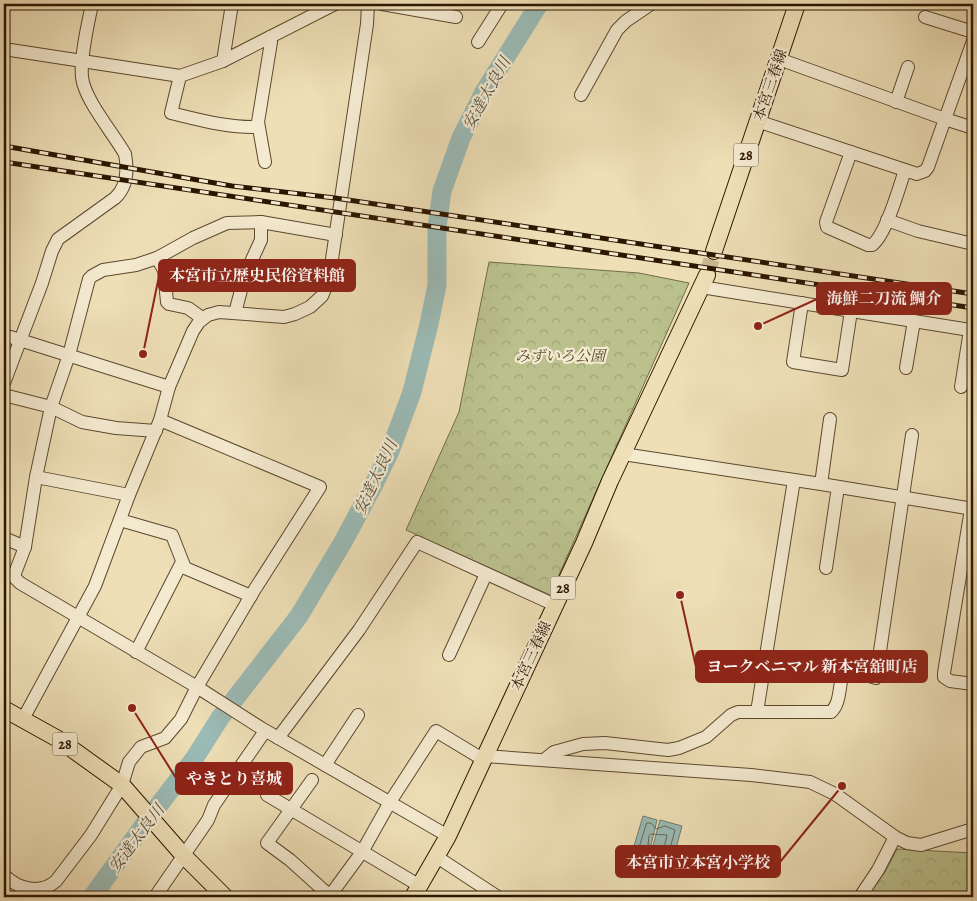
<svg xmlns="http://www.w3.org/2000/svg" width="977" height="901" font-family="Alegreya,'Noto Serif JP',serif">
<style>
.forest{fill:url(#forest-crowns);stroke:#736c46}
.water{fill:#9bbbb6;stroke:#6f796d}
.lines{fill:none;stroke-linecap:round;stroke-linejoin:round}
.shore{stroke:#64685b;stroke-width:1}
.river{stroke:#9bbbb6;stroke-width:19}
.major-tunnel{stroke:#c7b792;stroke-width:16;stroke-dasharray:16 8;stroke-linecap:butt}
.minor-casing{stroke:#5c482e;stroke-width:14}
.major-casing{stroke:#2c1600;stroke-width:18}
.minor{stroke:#f4ead0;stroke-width:12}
.major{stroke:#eedfb6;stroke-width:16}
.rail-casing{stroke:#2c1600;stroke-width:5}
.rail{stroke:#f4ead0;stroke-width:3;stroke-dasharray:9;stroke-linecap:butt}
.labels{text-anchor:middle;stroke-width:4.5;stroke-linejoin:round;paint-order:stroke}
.shield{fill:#f4ead0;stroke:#68563e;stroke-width:1}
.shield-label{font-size:14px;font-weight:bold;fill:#2c1600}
.street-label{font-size:15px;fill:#2c1600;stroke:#f4ead0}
.park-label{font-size:15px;font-style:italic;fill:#57492a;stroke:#f4ead0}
.water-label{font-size:16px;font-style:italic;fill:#535040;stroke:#f4ead0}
.leader{fill:none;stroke:#8f2418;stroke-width:2}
.callout-dot{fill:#8f2418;stroke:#f4ead0;stroke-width:2}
.callout{fill:#8f2418;stroke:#8f2418;stroke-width:2}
.callout-label{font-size:16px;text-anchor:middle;font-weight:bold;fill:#fff}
</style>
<defs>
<pattern id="forest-crowns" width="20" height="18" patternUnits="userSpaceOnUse" patternTransform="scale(1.25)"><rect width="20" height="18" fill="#bac18d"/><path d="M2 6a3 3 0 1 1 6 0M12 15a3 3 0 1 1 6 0" fill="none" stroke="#a0a578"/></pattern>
</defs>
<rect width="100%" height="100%" fill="#eedfb6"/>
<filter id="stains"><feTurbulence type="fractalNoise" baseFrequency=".004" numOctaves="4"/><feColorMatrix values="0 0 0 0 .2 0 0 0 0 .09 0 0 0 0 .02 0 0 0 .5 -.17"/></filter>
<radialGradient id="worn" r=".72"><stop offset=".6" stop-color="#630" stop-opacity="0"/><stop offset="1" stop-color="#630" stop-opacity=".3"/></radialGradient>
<g class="forest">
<polygon points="489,262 639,273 689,283 550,595 406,530 459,412"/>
<polygon points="897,849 973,853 973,897 865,897 885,872"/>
</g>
<g class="water">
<polygon points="643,816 657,820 648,857 632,853"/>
<polygon points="660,820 682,826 672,863 650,857"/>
</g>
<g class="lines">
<g class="shore">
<polygon points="647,823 651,823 656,829 665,826 675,830 668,856 639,849"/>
<polygon points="651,834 667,835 664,848 648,845 649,836"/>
</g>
<polyline class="river" points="92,897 149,818 194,759 220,718 299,616 343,542 373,486 390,451 412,392 429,324 437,285 437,227 442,191 461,138 484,92 539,4"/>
<polyline class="major-tunnel" points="707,275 714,251"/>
<defs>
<g id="minor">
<polyline points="382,4 456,17"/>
<polyline points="925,17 973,32"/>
<polyline points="478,42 502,4"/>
<polyline points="4,49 180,76 223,61 335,4"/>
<polyline points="779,59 945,119 973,41"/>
<polyline points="223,61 232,4"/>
<path d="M180 76 171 113C200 120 228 128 258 127"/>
<polyline points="581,95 617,30 626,21 651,4"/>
<polyline points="896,102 908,67"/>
<polyline points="757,121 917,174 925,171 928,167 945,119 973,128"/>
<path d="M851 152 826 222 827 227 868 245H872C886 235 899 188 905 170"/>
<polyline points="265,162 258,122 271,42 270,37"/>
<polyline points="887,220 918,231 973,244"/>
<polyline points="701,287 970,330 961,387"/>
<polyline points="802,303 793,362 842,370 851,311"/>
<polyline points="235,313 245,275 261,240 261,222"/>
<polyline points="202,318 188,308 169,304 167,302 164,270 157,258 193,238 227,223 261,222 336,235"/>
<polyline points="4,335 169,387"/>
<polyline points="906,368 914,321"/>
<path d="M4 383 42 283 52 251 58 239 115 198C127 187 128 170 125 154 113 133 84 99 82 77 80 57 88 24 92 4"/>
<polyline points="4,395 51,407 82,422 116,428 156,431"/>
<polyline points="623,454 821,484 973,509"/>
<polyline points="36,477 51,407 69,355 89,279 92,276 103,270 136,265 157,258"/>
<polyline points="821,484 830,419"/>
<polyline points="129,495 36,477 25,547 15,573 15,578 20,583 197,687 261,728 448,836"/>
<polyline points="971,509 944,673 944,677 950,681 973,684"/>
<polyline points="120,520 172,535 185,568 251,596"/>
<polyline points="4,538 25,547"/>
<polyline points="826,568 838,487"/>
<polyline points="136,652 182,562"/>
<polyline points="449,655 486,574"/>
<polyline points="757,712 794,480"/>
<polyline points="23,719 95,586 129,495 160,420 169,387 193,331 199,322 208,315 219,312 284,317 295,314 310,307 322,296 329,279 367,24 368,4"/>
<polyline points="278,738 359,630 417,542 555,605"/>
<polyline points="485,756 751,775 810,782 835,794 895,837 907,843 921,845 973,829"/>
<path d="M544 760 554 752 583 744 605 743 668 750 679 748 706 737 731 715 738 712H831C841 703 839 684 843 672L850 670 876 678 912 435"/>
<polyline points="325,765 358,715"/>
<polyline points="312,780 267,843 290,860 331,897"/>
<polyline points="267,795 420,886"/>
<polyline points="437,857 498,897"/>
<path d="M4 875C18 889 40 895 56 881L91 835 122 785 129 762 141 747 165 738 181 719 197 687 255 589 320 487 160 420"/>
<polyline points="155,897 208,820 214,805 265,731"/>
<polyline points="329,897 362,852 390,802 436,731 484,760"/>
<polyline points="860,897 878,870 895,837"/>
</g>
<g id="major">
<polyline points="714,251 797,4"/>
<polyline points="4,709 58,739 122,785 184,856 225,897"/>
<polyline points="413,897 448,836 584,543 610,481 707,275"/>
</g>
</defs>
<use href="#minor" class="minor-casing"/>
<use href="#major" class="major-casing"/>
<use href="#minor" class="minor"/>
<use href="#major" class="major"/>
<defs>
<g id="rail">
<polyline points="4,146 232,186 335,198 973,294"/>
<polyline points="4,162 973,308"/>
</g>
</defs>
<use href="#rail" class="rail-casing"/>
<use href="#rail" class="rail"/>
</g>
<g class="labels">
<g class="shield">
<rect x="733.5" y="143.5" width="25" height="23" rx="4"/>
<rect x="550.5" y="576.5" width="25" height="23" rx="4"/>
<rect x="52.5" y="732.5" width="25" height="23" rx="4"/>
</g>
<g class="shield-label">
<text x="746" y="160">28</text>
<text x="563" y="593">28</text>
<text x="65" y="749">28</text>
</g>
<g class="street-label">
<text transform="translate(770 85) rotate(-71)" y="5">本宮三春線</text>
<text transform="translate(531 656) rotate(-65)" y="5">本宮三春線</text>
</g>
<g class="park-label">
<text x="560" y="361">みずいろ公園</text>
</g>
<g class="water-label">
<text transform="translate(486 93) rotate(-61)" y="6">安達太良川</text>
<text transform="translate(375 477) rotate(-65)" y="6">安達太良川</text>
<text transform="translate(136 838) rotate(-53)" y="6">安達太良川</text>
</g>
</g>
<path class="leader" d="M143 354L159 276M758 326L817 299M680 595L696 667M132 708L176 778M842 786L780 862"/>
<g class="callout-dot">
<circle cx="143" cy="354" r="5"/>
<circle cx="758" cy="326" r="5"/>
<circle cx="680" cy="595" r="5"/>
<circle cx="132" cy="708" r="5"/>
<circle cx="842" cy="786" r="5"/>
</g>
<g class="callout">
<rect x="159" y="260" width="196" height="31" rx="5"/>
<rect x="817" y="283" width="134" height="31" rx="5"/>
<rect x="696" y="651" width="231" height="31" rx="5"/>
<rect x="176" y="763" width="116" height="31" rx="5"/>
<rect x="616" y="846" width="164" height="31" rx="5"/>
</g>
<g class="callout-label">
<text x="257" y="281">本宮市立歴史民俗資料館</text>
<text x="884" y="304">海鮮二刀流 鯛介</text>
<text x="812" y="672">ヨークベニマル 新本宮舘町店</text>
<text x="234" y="784">やきとり喜城</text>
<text x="698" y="868">本宮市立本宮小学校</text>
</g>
<rect width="977" height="901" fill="none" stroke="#eedfb6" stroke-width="20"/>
<rect x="5" y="5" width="967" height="891" fill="none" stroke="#2c1600" stroke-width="2.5"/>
<rect x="10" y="10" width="957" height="881" fill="none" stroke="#2c1600"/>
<rect width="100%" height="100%" filter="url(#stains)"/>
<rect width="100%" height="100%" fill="url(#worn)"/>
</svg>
